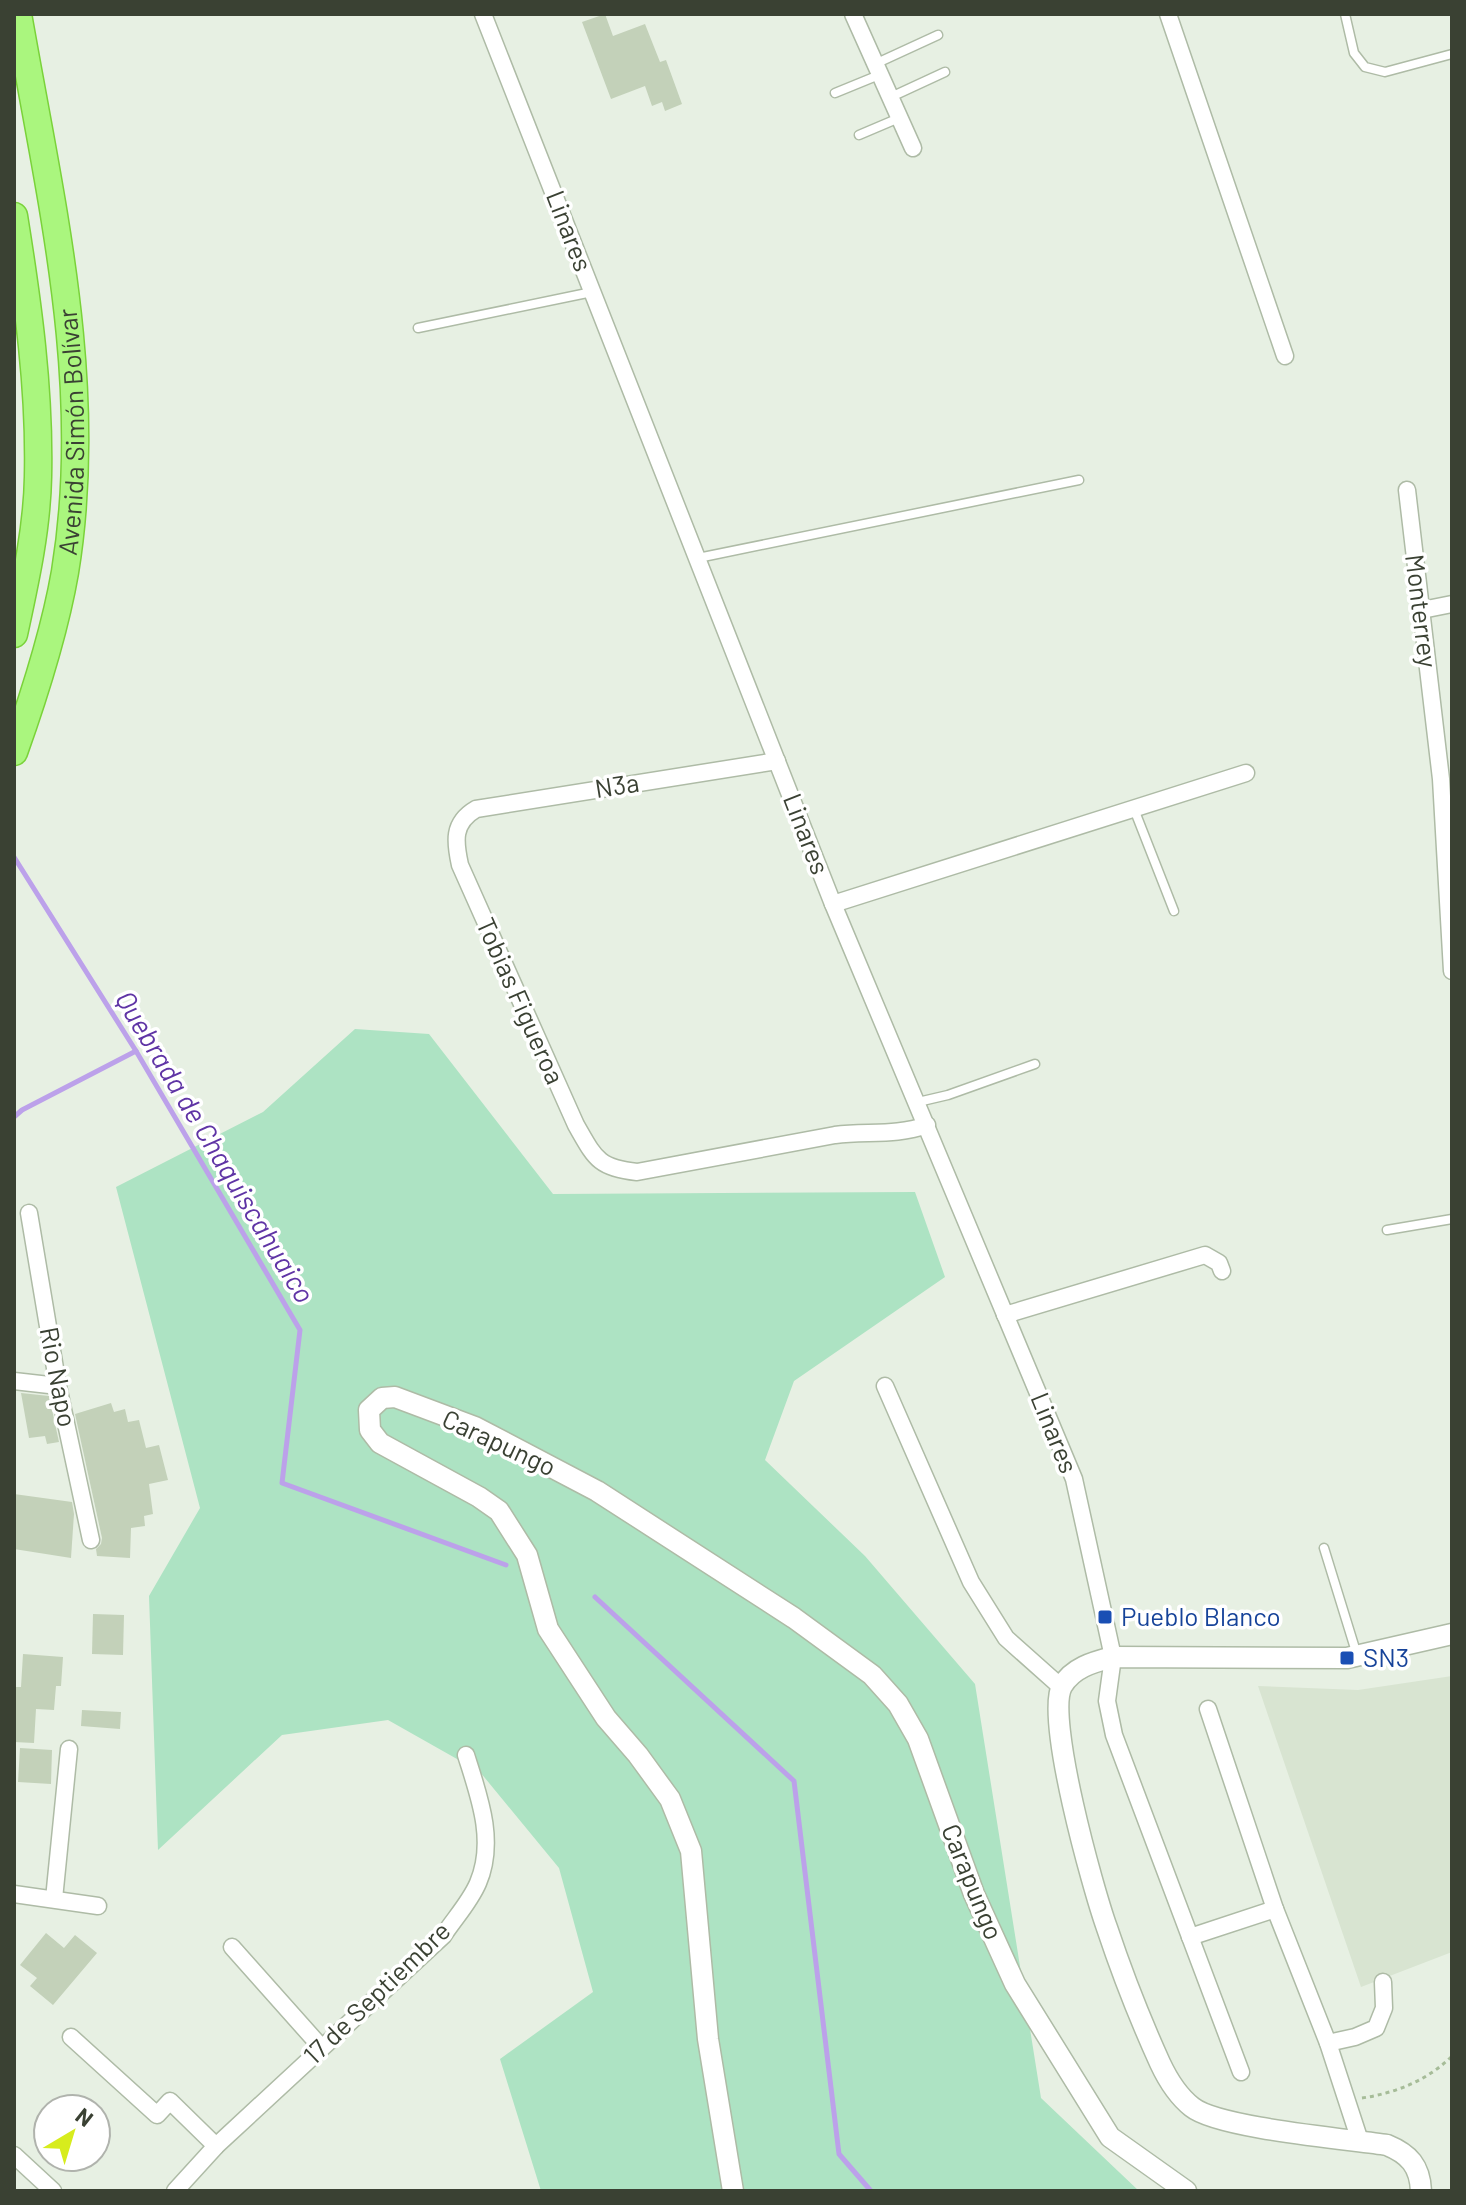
<svg xmlns="http://www.w3.org/2000/svg" width="1466" height="2205" font-family="Barlow,sans-serif">
<style>
.residential{fill:#d8e4d1}
.green{fill:#ade3c3}
.lines{fill:none;stroke-linecap:round;stroke-linejoin:round}
.stream{stroke:#bca1ea;stroke-width:5}
.building{fill:#c3d1b9}
.service-casing{stroke:#aebba6;stroke-width:11}
.minor-casing{stroke:#aebba6;stroke-width:19}
.tertiary-casing{stroke:#aebba6;stroke-width:23}
.trunk-casing{stroke:#7ad23a;stroke-width:29}
.path{stroke:#a6bc98;stroke-width:3;stroke-dasharray:4 4;stroke-linecap:butt}
.service{stroke:#fff;stroke-width:8}
.minor{stroke:#fff;stroke-width:16}
.tertiary{stroke:#fff;stroke-width:20}
.trunk{stroke:#aaf67e;stroke-width:26}
.transit-dot{fill:#1a4fb4;stroke:#fff;stroke-width:3}
.labels{text-anchor:middle;stroke-width:7;stroke-linejoin:round;paint-order:stroke}
.street-label{font-size:26px;fill:#3a4133;stroke:#fff}
.transit-label{font-size:26px;fill:#164399;stroke:#fff;text-anchor:start}
.water-label{font-size:28px;font-style:italic;fill:#5f34a5;stroke:#fff}
</style>
<rect width="100%" height="100%" fill="#e7f0e3"/>
<polygon class="residential" points="1452,1676 1452,1952 1361,1987 1258,1686 1358,1690"/>
<polygon class="green" points="355,1029 429,1034 553,1194 915,1192 945,1277 794,1381 765,1460 865,1556 975,1684 1041,2098 1139,2191 541,2191 500,2059 593,1992 559,1868 480,1772 388,1720 282,1735 158,1850 149,1596 200,1508 116,1187 263,1112"/>
<g class="lines">
<g class="stream">
<polyline points="14,857 136,1051 300,1330 282,1483 506,1565"/>
<polyline points="14,1117 22,1110 136,1051"/>
<polyline points="595,1597 794,1781 839,2154 871,2191"/>
</g>
</g>
<g class="building">
<polygon points="605,14 613,36 645,24 660,62 666,60 682,104 665,111 662,102 652,106 645,86 611,99 582,22"/>
<polygon points="21,1393 49,1396 59,1442 47,1444 45,1436 29,1438"/>
<polygon points="111,1403 114,1412 125,1409 128,1422 139,1420 146,1448 159,1445 168,1480 149,1484 153,1514 144,1516 145,1526 131,1528 130,1558 97,1556 96,1549 101,1544 102,1538 75,1414"/>
<polygon points="14,1494 72,1502 74,1514 71,1558 14,1549"/>
<polygon points="93,1614 124,1615 123,1655 92,1654"/>
<polygon points="23,1654 63,1657 61,1686 56,1686 54,1710 36,1709 34,1743 14,1742 14,1709 16,1687 21,1687"/>
<polygon points="82,1710 121,1712 120,1729 81,1726"/>
<polygon points="20,1748 52,1750 51,1784 18,1782"/>
<polygon points="46,1933 64,1948 75,1935 97,1953 53,2005 30,1986 37,1978 20,1965"/>
</g>
<g class="lines">
<defs>
<g id="service">
<polyline points="1345,14 1354,53 1365,67 1385,72 1452,54"/>
<polyline points="875,64 938,35"/>
<polyline points="835,93 879,75"/>
<polyline points="891,97 945,72"/>
<polyline points="859,135 899,118"/>
<polyline points="418,328 592,292"/>
<polyline points="698,558 1079,480"/>
<polyline points="1134,809 1174,911"/>
<polyline points="918,1102 948,1095 1035,1064"/>
<polyline points="1387,1230 1452,1219"/>
<polyline points="1324,1548 1357,1655"/>
</g>
<g id="minor">
<polyline points="483,14 833,904 1074,1479 1113,1657 1107,1701 1114,1735 1241,2072"/>
<polyline points="853,14 913,148"/>
<polyline points="1168,14 1285,356"/>
<polyline points="1407,490 1441,779 1452,971"/>
<polyline points="1422,610 1452,604"/>
<path d="M777 761 476 809C452 823 455 842 460 865L576 1125C595 1158 598 1168 637 1172L835 1135C867 1131 896 1136 927 1125"/>
<polyline points="833,904 1246,773"/>
<polyline points="29,1213 58,1386 91,1540"/>
<polyline points="1005,1315 1205,1255 1219,1263 1222,1271"/>
<polyline points="14,1381 58,1386"/>
<polyline points="885,1386 971,1582 1006,1638 1061,1687"/>
<polyline points="1208,1709 1275,1909 1328,2043 1360,2141"/>
<polyline points="14,1894 98,1906"/>
<polyline points="54,1899 69,1749"/>
<polyline points="1190,1937 1275,1909"/>
<polyline points="232,1947 321,2047"/>
<polyline points="71,2037 157,2115 170,2101 216,2146"/>
<polyline points="1328,2043 1355,2037 1376,2028 1384,2008 1383,1982"/>
<polyline points="14,2155 53,2191"/>
<path d="M175 2191 216 2146 443 1936C454 1919 470 1902 478 1883 496 1841 479 1796 466 1755"/>
</g>
<g id="tertiary">
<polyline points="733,2191 708,2039 691,1851 670,1799 638,1755 606,1718 548,1629 527,1555 499,1511 479,1497 380,1443 370,1430 369,1410 382,1398 395,1397 475,1427 597,1491 794,1618 872,1675 898,1704 918,1739 974,1894 1015,1984 1110,2137 1186,2191"/>
<path d="M1421 2191C1420 2166 1409 2154 1387 2145 1347 2139 1218 2128 1192 2107 1178 2096 1167 2078 1160 2063 1140 2019 1122 1973 1107 1928 1093 1889 1045 1717 1062 1686 1073 1667 1094 1662 1113 1657L1347 1658 1452 1634"/>
</g>
<g id="trunk">
<path d="M14 216C28 303 40 389 38 477 37 530 25 583 14 634"/>
<path id="s1" d="M14 752C34 696 55 630 65 572 96 384 50 198 18 14"/>
</g>
</defs>
<use href="#service" class="service-casing"/>
<use href="#minor" class="minor-casing"/>
<use href="#tertiary" class="tertiary-casing"/>
<use href="#trunk" class="trunk-casing"/>
<path class="path" d="M1362 2098C1396 2093 1428 2080 1452 2056"/>
<use href="#service" class="service"/>
<use href="#minor" class="minor"/>
<use href="#tertiary" class="tertiary"/>
<use href="#trunk" class="trunk"/>
</g>
<g class="transit-dot">
<rect x="1097" y="1609" width="16" height="16" rx="4"/>
<rect x="1339" y="1650" width="16" height="16" rx="4"/>
</g>
<g class="labels">
<g class="street-label">
<text transform="translate(569 231) rotate(69)" y="9">Linares</text>
<text dy="9" stroke="none"><textPath href="#s1" startOffset="328">Avenida Simón Bolívar</textPath></text>
<text transform="translate(1421 611) rotate(83)" y="9">Monterrey</text>
<text transform="translate(617 786) rotate(-9)" y="9">N3a</text>
<text transform="translate(806 834) rotate(69)" y="9">Linares</text>
<text transform="translate(520 1001) rotate(66)" y="9">Tobias Figueroa</text>
<text transform="translate(58 1377) rotate(79)" y="9">Rio Napo</text>
<text transform="translate(1054 1433) rotate(68)" y="9">Linares</text>
<text transform="translate(499 1443) rotate(25)" y="9">Carapungo</text>
<text transform="translate(972 1882) rotate(68)" y="9">Carapungo</text>
<text transform="translate(377 1993) rotate(-44)" y="9">17 de Septiembre</text>
</g>
<g class="transit-label">
<text x="1121" y="1626">Pueblo Blanco</text>
<text x="1363" y="1667">SN3</text>
</g>
<g class="water-label">
<text transform="translate(215 1147) rotate(59)" y="10">Quebrada de Chaquiscahuaico</text>
</g>
</g>
<rect width="1466" height="2205" fill="none" stroke="#3a4133" stroke-width="32"/>
<g transform="translate(72 2133) rotate(38)"><circle r="38" fill="#ffffff" stroke="#b0b3ad" stroke-width="2"/>
<path d="M0-6L14 30L0 20L-14 30Z" fill="#d7ec1d"/>
<text y="-12" font-size="22" font-weight="bold" text-anchor="middle" fill="#3a4133">N</text>
</g>
</svg>
